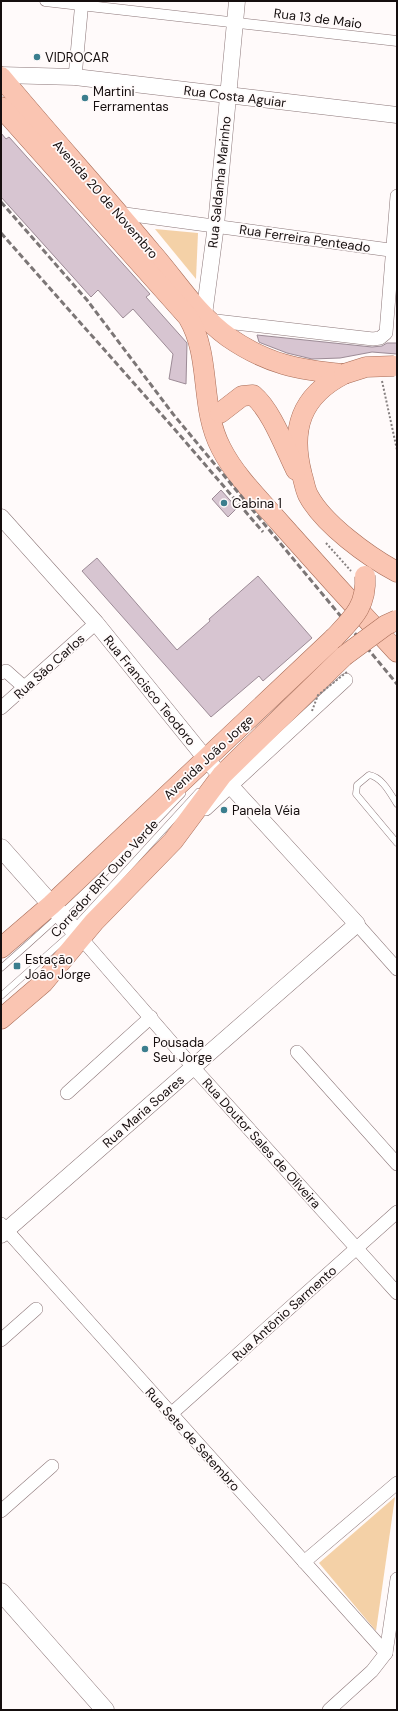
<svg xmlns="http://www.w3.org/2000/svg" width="398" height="1711" font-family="'DM Sans',sans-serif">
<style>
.green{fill:#f4d1a7}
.building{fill:#d7c5d1;stroke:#9c8b96}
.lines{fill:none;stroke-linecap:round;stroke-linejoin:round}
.service-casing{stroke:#8c7779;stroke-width:7}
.pedestrian-casing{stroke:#8c7779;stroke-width:11}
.minor-casing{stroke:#8c7779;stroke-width:14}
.tertiary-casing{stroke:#8c7779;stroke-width:17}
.secondary-casing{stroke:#8c7779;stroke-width:19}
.primary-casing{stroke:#a86c57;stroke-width:21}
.path{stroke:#868080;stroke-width:2;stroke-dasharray:2 2;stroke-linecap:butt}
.service{stroke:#fff;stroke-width:6}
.pedestrian{stroke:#fff;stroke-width:10}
.minor{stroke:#fff;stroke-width:13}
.tertiary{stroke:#fff;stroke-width:16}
.secondary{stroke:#fff;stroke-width:18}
.primary{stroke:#fac5b2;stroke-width:20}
.rail{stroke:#7c7676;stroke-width:3;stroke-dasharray:6 3;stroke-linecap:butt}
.primary-bridge-casing{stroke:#a86c57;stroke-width:21;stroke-linecap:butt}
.path-bridge{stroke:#868080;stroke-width:2;stroke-dasharray:2 2;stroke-linecap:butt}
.primary-bridge{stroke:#fac5b2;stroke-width:20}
.poi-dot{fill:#3b7e8e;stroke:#fffafa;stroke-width:1.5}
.labels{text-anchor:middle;stroke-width:3.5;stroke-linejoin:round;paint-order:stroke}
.street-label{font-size:13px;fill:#150e0e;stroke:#fffafa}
.poi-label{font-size:13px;fill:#150e0e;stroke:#fffafa;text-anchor:start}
</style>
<rect width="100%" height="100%" fill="#fffafa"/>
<g class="green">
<polygon points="155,229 198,233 196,279"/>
<polygon points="395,1497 376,1631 319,1563"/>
</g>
<g class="building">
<polygon points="1,133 6,139 9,137 150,294 146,297 187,343 186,384 169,379 173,354 133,309 123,318 98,290 91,297 1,197"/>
<polygon points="257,335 372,347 382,346 387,343 397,343 397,354 372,352 340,358 312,359 287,353 261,343 259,342"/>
<polygon points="221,490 237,508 228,517 212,499"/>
<polygon points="97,558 177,650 210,621 209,619 258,576 312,638 263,681 259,676 211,717 82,571"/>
</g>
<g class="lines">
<defs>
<g id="service">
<path d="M397 804C390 793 382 777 369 775L357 785 356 794 397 843"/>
<path d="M1 968C64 913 125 855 182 794"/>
<polyline points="1,996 74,931 80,921 198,792"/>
</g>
<polyline id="pedestrian" points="45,1 397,41"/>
<g id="minor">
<polyline points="75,77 82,1"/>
<polyline points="118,213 397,251"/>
<polyline points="208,320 373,339 380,338 386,333 397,196"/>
<polyline points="1,673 6,671 24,687"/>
<polyline points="1,708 96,623"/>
<polyline points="206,809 346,680"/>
<polyline points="357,924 397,969"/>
<polyline points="81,938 193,1067 397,1293"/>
<polyline points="297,1052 397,1164"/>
<polyline points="67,1093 151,1017"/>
<polyline points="1,1224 386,1653"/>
<polyline points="1,1340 36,1309"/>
<polyline points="171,1414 397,1212"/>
<polyline points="1,1511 52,1466"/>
<polyline points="304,1562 397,1483"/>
<polyline points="329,1710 372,1671 386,1653 397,1579"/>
</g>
<g id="tertiary">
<polyline points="1,75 75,77 397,115"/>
<polyline points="204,315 216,225 237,1"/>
<polyline points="1,517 96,623 206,759 357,924 1,1235"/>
</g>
<g id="secondary">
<polyline points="1,848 81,938"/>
<polyline points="1,1592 105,1710"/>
</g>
<g id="primary">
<path d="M1 77C50 136 102 193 151 252 176 280 197 315 228 337 267 364 298 370 344 374"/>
<path d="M1 107 188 317C212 357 199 406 221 448 235 476 260 500 281 524 319 567 358 610 397 652"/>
<path d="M344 374C301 396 290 429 302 475 304 481 305 489 308 495 323 524 369 557 397 572"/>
<path d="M220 413 242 396 253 395C272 411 285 448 296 470"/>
<polyline points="1,948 51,905 334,638"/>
<polyline points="1,1019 43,983 94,922 173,841 222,775 344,656"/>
</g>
</defs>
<use href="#service" class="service-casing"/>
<use href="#pedestrian" class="pedestrian-casing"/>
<use href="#minor" class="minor-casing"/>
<use href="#tertiary" class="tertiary-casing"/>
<use href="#secondary" class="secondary-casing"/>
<use href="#primary" class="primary-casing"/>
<g class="path">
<polyline points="382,381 397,450"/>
<polyline points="326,543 351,571"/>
</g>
<use href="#service" class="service"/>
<use href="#pedestrian" class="pedestrian"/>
<use href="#minor" class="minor"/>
<use href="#tertiary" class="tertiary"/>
<use href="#secondary" class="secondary"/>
<use href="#primary" class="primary"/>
<g class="rail">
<polyline points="1,202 87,300 173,414 397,684"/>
<polyline points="1,233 177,432 263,532"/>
</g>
<defs>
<g id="primary-bridge">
<polyline points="344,374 366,367 394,366"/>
<path d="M334 638C353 618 367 606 365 576"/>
<polyline points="344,656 386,625 397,620"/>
</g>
</defs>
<use href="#primary-bridge" class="primary-bridge-casing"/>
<polyline class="path-bridge" points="312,711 318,695 347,672"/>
<use href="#primary-bridge" class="primary-bridge"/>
</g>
<g class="poi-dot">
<circle cx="37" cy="57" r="4"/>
<circle cx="85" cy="98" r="4"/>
<circle cx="224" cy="503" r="4"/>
<circle cx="224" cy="810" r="4"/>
<rect x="13" y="962" width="8" height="8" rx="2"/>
<circle cx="145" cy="1049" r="4"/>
</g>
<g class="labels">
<g class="street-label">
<text transform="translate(318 18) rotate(7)" y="5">Rua 13 de Maio</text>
<text transform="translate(235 96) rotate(7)" y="5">Rua Costa Aguiar</text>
<text transform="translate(219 182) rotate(-84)" y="5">Rua Saldanha Marinho</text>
<text transform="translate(106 199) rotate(49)" y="5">Avenida 20 de Novembro</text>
<text transform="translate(305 238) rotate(8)" y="5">Rua Ferreira Penteado</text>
<text transform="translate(49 666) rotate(-42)" y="5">Rua São Carlos</text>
<text transform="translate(150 690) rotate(51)" y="5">Rua Francisco Teodoro</text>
<text transform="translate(208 757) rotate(-43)" y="5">Avenida João Jorge</text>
<text transform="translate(104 878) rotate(-48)" y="5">Corredor BRT Ouro Verde</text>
<text transform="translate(143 1111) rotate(-41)" y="5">Rua Maria Soares</text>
<text transform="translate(262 1143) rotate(48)" y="5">Rua Doutor Sales de Oliveira</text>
<text transform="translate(284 1313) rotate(-42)" y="5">Rua Antônio Sarmento</text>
<text transform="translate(193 1439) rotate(48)" y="5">Rua Sete de Setembro</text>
</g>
<g class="poi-label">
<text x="45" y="62">VIDROCAR</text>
<text x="93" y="96">Martini<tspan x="93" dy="15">Ferramentas</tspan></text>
<text x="232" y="508">Cabina 1</text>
<text x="232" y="815">Panela Véia</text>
<text x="25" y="964">Estação<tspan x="25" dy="15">João Jorge</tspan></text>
<text x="153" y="1047">Pousada<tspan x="153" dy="15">Seu Jorge</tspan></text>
</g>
</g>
<rect width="398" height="1711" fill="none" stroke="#150e0e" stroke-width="4"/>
</svg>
